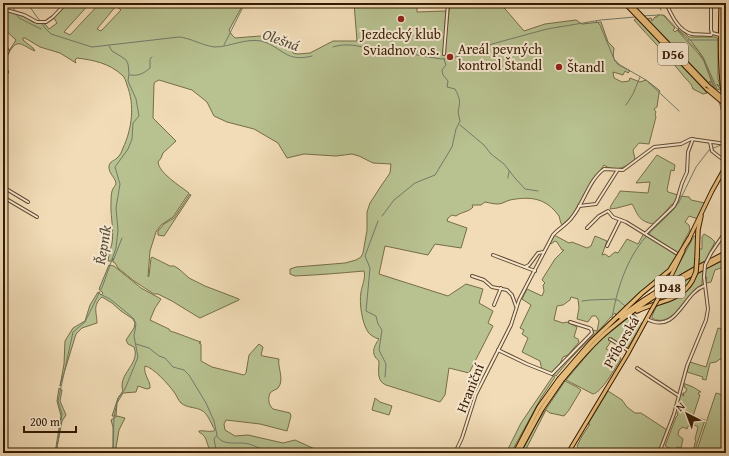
<svg xmlns="http://www.w3.org/2000/svg" width="729" height="456" font-family="'Gentium Book Plus',serif">
<style>
.green{fill:#b8c190;stroke:#766d48;fill-rule:evenodd}
.lines{fill:none;stroke-linecap:round;stroke-linejoin:round}
.stream{stroke:#727b68;stroke-width:1}
.minor-casing{stroke:#644a2e;stroke-width:4}
.major-casing{stroke:#351900;stroke-width:5}
.highway-casing{stroke:#351900;stroke-width:5.5}
.minor{stroke:#f6e8d0;stroke-width:2}
.major{stroke:#e8be7c;stroke-width:3}
.highway{stroke:#e8be7c;stroke-width:3.5}
.minor-bridge-casing{stroke:#644a2e;stroke-width:4;stroke-linecap:butt}
.major-bridge-casing{stroke:#351900;stroke-width:5;stroke-linecap:butt}
.highway-bridge-casing{stroke:#351900;stroke-width:5.5;stroke-linecap:butt}
.minor-bridge{stroke:#f6e8d0;stroke-width:2}
.major-bridge{stroke:#e8be7c;stroke-width:3}
.highway-bridge{stroke:#e8be7c;stroke-width:3.5}
.poi-dot{fill:#8f2418;stroke:#f6e8d0;stroke-width:1.5}
.labels{text-anchor:middle;stroke-width:4;stroke-linejoin:round;paint-order:stroke}
.shield{fill:#f6e8d0;stroke:#6f573e;stroke-width:1}
.shield-label{font-size:13px;font-weight:bold;fill:#351900}
.poi-label{font-size:14px;fill:#351900;stroke:#f6e8d0;text-anchor:start}
.street-label{font-size:14px;fill:#351900;stroke:#f6e8d0}
.water-label{font-size:15px;font-style:italic;fill:#544a34;stroke:#f6e8d0}
</style>
<rect width="100%" height="100%" fill="#f1dcb7"/>
<filter id="stains"><feTurbulence type="fractalNoise" baseFrequency=".005" numOctaves="4"/><feColorMatrix values="0 0 0 0 .2 0 0 0 0 .09 0 0 0 0 .02 0 0 0 .5 -.17"/></filter>
<radialGradient id="worn" r=".72"><stop offset=".6" stop-color="#630" stop-opacity="0"/><stop offset="1" stop-color="#630" stop-opacity=".3"/></radialGradient>
<g class="green">
<path d="M67 3H90L64 32 70 35 100 3H244L229 30 232 35 235 38 260 36 269 39 283 47 290 48 293 53 298 54 310 53 333 41H357L354 3H417V12L446 11 443 56 444 54 450 3H500L524 31 545 24 576 20 582 24 601 22 608 42 614 48C612 64 616 63 630 71L628 73 625 71 623 75 613 72 614 78 622 82 629 81 630 78 640 82 646 80 659 90 660 91 659 93 657 107 654 109 656 112 655 114 656 117 649 144 639 143 633 150 635 159C627 167 615 173 604 165L587 190 573 215 562 225C560 222 560 219 559 216 546 198 531 196 510 200 506 201 502 204 498 204 494 204 490 203 485 202L481 205H472L473 207C469 212 461 212 456 216L452 215 448 218 447 221 467 228 461 248 435 244 428 255 385 246 379 274 448 296 466 284 483 289 479 303 493 311 488 323 493 326 469 373 449 368 445 395 440 402 386 385C376 381 379 370 379 361 370 354 374 346 379 339 375 338 370 335 368 332 362 323 359 303 361 292 362 285 366 278 364 271 341 273 318 275 295 276L290 274V269L296 267 345 263 356 260 361 257 363 253 367 230V212L370 203 381 186 390 173 391 164 373 163 359 156 352 154 336 156 304 154 287 158 278 143 254 129 227 122 214 116 207 102 192 90 159 80 155 82 154 84 153 118 176 141 163 153 161 158 158 162C159 173 180 186 189 193L173 217 161 225 156 232 150 251 148 277 149 276 151 258 152 257 170 266H174L179 269 189 278 205 286 239 299V300L200 318 198 317 172 301 158 294H154L134 281 118 268 115 263 113 262V258L112 261H108L109 255 108 253C117 241 110 218 111 203 111 199 111 195 112 191 113 187 116 186 116 183 115 177 108 173 109 166 110 161 114 161 117 158 120 156 122 151 123 148 132 129 135 105 127 85 126 82 125 77 122 75 109 63 93 60 77 58L75 60 76 63 60 53 40 47 25 38H23V40L33 48 35 51C24 47 18 37 10 51H9L16 40 3 28V10L19 14 33 22 45 24 49 29 57 23 54 18ZM116 6 121 10 101 31 97 29Z"/>
<polygon points="722,3 726,3 726,45 722,73"/>
<polygon points="658,15 663,15 675,28 673,30 675,32 677,30 699,54 704,61 714,88 711,85 710,81 709,83 647,19 651,18 652,21 655,17 657,17"/>
<path d="M637 18 707 93 703 94 693 89C691 82 685 79 682 74 667 55 650 38 634 20Z"/>
<polygon points="679,27 689,37 716,37 718,39 718,79 720,85 719,86 717,84 717,85 720,88 720,90 717,89 703,57 691,41 678,29"/>
<path d="M657 155 675 165 674 171 671 170 667 190 668 192 678 195 676 202 671 205 662 216 653 224C638 221 638 214 632 204L617 208 610 209C610 205 618 196 620 191L648 193 650 182 636 183Z"/>
<polygon points="190,194 191,195 164,236 158,235 158,231 164,224 174,218"/>
<path d="M680 196 689 197 691 200 705 203 698 219 689 216 685 222 689 225 690 230C687 236 682 243 681 249L677 253 649 234V232C661 221 674 211 680 196Z"/>
<path d="M644 233 676 255 678 256 667 271 616 316 615 313C610 317 607 322 602 327 586 342 570 358 556 376L552 374 555 373 592 334 593 330 597 331 599 321 596 316H592L588 322 577 319 579 308 578 299 571 297 570 300 563 305 557 306 554 320 563 323 567 322 577 327 574 337 578 339 579 342 568 355 563 357 559 366 552 373 542 370 540 361 522 352 528 338 522 334 524 330 520 328 531 305 522 299 527 289 542 296 544 291 543 285 545 283 542 280 543 278 555 259 564 250H562L557 242 555 241 551 244 550 243 554 235 569 243 572 242 587 248 591 246 595 236 607 241 602 255 605 254 609 257 615 252 618 253 627 239 638 244Z"/>
<polygon points="704,234 711,238 715,242 705,261 699,264 699,249 702,249 702,237"/>
<polygon points="694,236 696,236 695,266 673,279 672,277"/>
<polygon points="726,259 726,272 721,268 715,270 711,282 707,283 706,282 707,277 705,277 706,268"/>
<path d="M109 265 114 266 141 288 161 299 155 308 150 320 169 329 170 331C175 332 194 340 201 342L199 343 201 344V361L212 367 244 375 246 373 249 355 259 344 263 347 261 355 263 356 279 359C277 366 285 380 278 388 276 390 273 390 270 393 268 399 268 404 273 409L290 413 291 416 287 431 260 424 226 420 224 424 225 430 235 436 248 435 283 443 295 440 317 450 320 453 213 452C204 445 210 438 199 432V431C203 430 212 433 215 430 211 424 208 413 201 410 195 407 187 408 181 403 178 400 177 396 174 392 169 385 153 367 145 366 143 375 151 381 150 388L147 389 138 386 136 392 123 393 117 403 116 416H112L118 398 123 391C117 374 141 364 134 347L128 344 126 340 134 328 135 323 133 319 121 311 112 303 102 297C92 305 97 313 97 323L82 328 76 334 60 386 64 364 65 341 73 328 85 321 90 305 98 292 101 295 103 293 99 289Z"/>
<path d="M703 270 702 284C689 294 671 330 652 318V316L657 305C671 302 683 297 692 285 696 278 695 275 703 270Z"/>
<path d="M693 276C685 292 675 296 659 302L663 293Z"/>
<path d="M633 314 642 324 627 349 611 338 608 340 611 341 606 349 619 355 621 359C616 367 601 393 593 394L566 380 598 342Z"/>
<polygon points="718,328 726,330 726,361 720,359 716,362 710,363 706,380 702,379 703,377 687,372 690,362 706,367"/>
<polygon points="553,376 555,377 541,398 511,453 506,453 521,423"/>
<polygon points="565,381 577,387 581,390 569,410 564,416 550,413 546,410 524,453 521,453 538,421"/>
<polygon points="683,383 693,387 701,392 699,392 698,394 700,395 693,416 705,420 694,453 692,453 695,444 694,444 696,442 695,439 698,427 691,423 689,424 687,429 683,427 679,430 678,435 683,439 681,448 677,447 678,452 665,446 676,417 678,415 677,414 681,404 678,403 681,392 682,393 682,395 684,396 683,393 685,393 687,389 684,387 685,385 683,385"/>
<polygon points="59,388 62,390 60,401 66,415 62,421 56,453 55,453 61,416 57,401"/>
<polygon points="608,391 622,400 627,407 635,413 641,413 667,430 658,453 655,453 645,448 641,453 581,453 577,446 582,436 590,424 588,424"/>
<polygon points="716,393 726,396 726,451 725,453 696,453"/>
<polygon points="375,398 380,402 392,406 389,415 372,410"/>
<polygon points="117,416 125,418 119,430 115,453 113,453 113,427 111,420"/>
</g>
<g class="lines">
<g class="stream">
<polyline points="11,3 15,11"/>
<path d="M27 3 45 28 51 34 92 47 179 37C191 38 203 46 215 47 230 47 245 38 261 41 283 47 285 63 312 56"/>
<polyline points="658,3 661,10"/>
<polyline points="16,14 19,18 41,29"/>
<polyline points="664,15 699,52 704,61 716,90"/>
<polyline points="642,16 659,15"/>
<polyline points="596,21 600,25 614,59 620,65 646,80 679,111"/>
<polyline points="688,40 718,40"/>
<polyline points="722,40 726,39"/>
<polyline points="224,45 245,3"/>
<path d="M333 47C344 43 360 45 370 50"/>
<polyline points="387,50 441,59 453,58 492,44 547,29 601,20 635,17"/>
<path d="M130 75C139 76 143 74 150 68V59L152 57"/>
<polyline points="719,101 726,129"/>
<polyline points="626,105 633,94 640,77"/>
<polyline points="460,125 484,145 491,154 504,164 515,178 525,189 538,191"/>
<polyline points="508,178 509,171"/>
<path d="M382 216 394 200 415 183 435 175 452 147 456 129 460 121 458 112C460 102 461 100 455 89L447 87 448 81 443 75 442 70 446 65 444 59"/>
<polyline points="378,221 365,256 370,268 366,311 376,316 378,324 382,330 379,350 386,364 385,377"/>
<polyline points="113,261 122,238"/>
<polyline points="100,294 110,299 125,311 134,319 136,324 134,336 138,357 125,389 118,398 114,417 113,453"/>
<polyline points="615,300 618,300 625,306"/>
<path d="M582 301C594 299 604 300 615 299"/>
<polyline points="634,314 641,322"/>
<path d="M612 318C616 294 624 267 638 247 647 233 663 221 674 209L679 202 696 167 709 150 723 144 726 138"/>
<polyline points="136,344 149,348 159,356 165,358 173,367 184,370 189,375 206,403 214,421 217,435 214,439 216,449 220,453"/>
<path d="M217 436C223 447 239 441 249 444 256 446 263 450 270 453"/>
<polyline points="575,449 579,453"/>
<polyline points="56,453 62,414 58,401 73,332 85,322 103,285 116,248 118,230 116,208 120,184 115,167 128,149 132,139 133,123 139,116 136,99 128,81 129,73 128,64 126,60 122,57 112,51 109,46"/>
<polyline points="294,453 308,451"/>
</g>
<defs>
<g id="minor">
<path d="M666 3C671 14 678 31 692 34 698 35 705 34 711 35L712 33"/>
<polyline points="711,3 711,30 712,33 720,35"/>
<polyline points="3,9 24,15 37,22 46,22 53,17 66,3"/>
<polyline points="3,45 8,51 3,61"/>
<polyline points="444,54 448,3"/>
<polyline points="3,68 7,72"/>
<polyline points="710,142 712,151 726,162"/>
<polyline points="3,187 28,202"/>
<polyline points="3,197 37,217"/>
<polyline points="579,206 596,204 617,171"/>
<polyline points="587,228 599,216 608,211 613,217 626,222 676,253"/>
<polyline points="646,233 674,206 677,200 682,183 687,172 688,152 693,139"/>
<polyline points="607,246 620,220"/>
<polyline points="711,253 726,231"/>
<polyline points="493,255 535,271"/>
<polyline points="525,267 529,265 538,253 544,252"/>
<polyline points="472,276 484,280 492,287 507,290 512,295 516,306"/>
<polyline points="494,305 501,288"/>
<path d="M647 319C677 335 683 293 704 286"/>
<polyline points="610,339 629,351"/>
<polyline points="498,350 527,364 552,374 592,333 591,329 589,328 570,322"/>
<polyline points="637,368 679,396"/>
<path d="M455 453 462 438 476 394 511 325 519 300 553 235C559 228 568 224 573 216 584 202 589 180 604 169L623 170 654 147 681 144 691 139 726 144"/>
<polyline points="659,453 674,414 687,366 706,320 708,309 704,277"/>
</g>
<g id="major">
<path d="M721 3C720 40 719 76 726 113"/>
<polyline points="688,241 712,191 726,166"/>
<polyline points="671,276 683,251"/>
<polyline points="568,453 627,355 651,311"/>
</g>
<g id="highway">
<polyline points="625,3 708,90"/>
<polyline points="629,3 707,85"/>
<polyline points="697,258 698,230 701,216"/>
<path d="M637 311C656 301 680 302 692 281"/>
<path d="M620 317C653 292 689 271 726 253"/>
<polyline points="560,378 591,342 642,293 670,270 689,239"/>
<path d="M563 379C577 362 592 344 609 330 644 300 685 277 726 256"/>
<polyline points="515,453 539,407 559,379"/>
<polyline points="518,453 542,409 562,380"/>
</g>
</defs>
<use href="#minor" class="minor-casing"/>
<use href="#major" class="major-casing"/>
<use href="#highway" class="highway-casing"/>
<use href="#minor" class="minor"/>
<use href="#major" class="major"/>
<use href="#highway" class="highway"/>
<defs>
<polyline id="minor-bridge" points="704,277 705,265 711,253"/>
<polyline id="major-bridge" points="651,311 671,276"/>
<g id="highway-bridge">
<polyline points="707,85 726,101"/>
<polyline points="708,90 726,105"/>
<polyline points="692,281 696,272 697,258"/>
</g>
</defs>
<use href="#minor-bridge" class="minor-bridge-casing"/>
<use href="#major-bridge" class="major-bridge-casing"/>
<use href="#highway-bridge" class="highway-bridge-casing"/>
<use href="#minor-bridge" class="minor-bridge"/>
<use href="#major-bridge" class="major-bridge"/>
<use href="#highway-bridge" class="highway-bridge"/>
</g>
<g class="poi-dot">
<circle cx="401" cy="19" r="4"/>
<circle cx="450" cy="57" r="4"/>
<circle cx="559" cy="67" r="4"/>
</g>
<g class="labels">
<g class="shield">
<rect x="658" y="43" width="30" height="22" rx="3"/>
<rect x="655" y="276" width="30" height="22" rx="3"/>
</g>
<g class="shield-label">
<text x="673" y="59">D56</text>
<text x="670" y="292">D48</text>
</g>
<g class="poi-label">
<text x="401" y="39" text-anchor="middle">Jezdecký klub<tspan x="401" dy="16">Sviadnov o.s.</tspan></text>
<text x="458" y="54">Areál pevných<tspan x="458" dy="16">kontrol Štandl</tspan></text>
<text x="567" y="72">Štandl</text>
</g>
<g class="street-label">
<text transform="translate(621 342) rotate(-60)" y="5">Příborská</text>
<text transform="translate(470 388) rotate(-68)" y="5">Hraniční</text>
</g>
<g class="water-label">
<text transform="translate(281 40) rotate(20)" y="5">Olešná</text>
<text transform="translate(103 245) rotate(-81)" y="5">Řepník</text>
</g>
</g>
<rect width="729" height="456" fill="none" stroke="#f1dcb7" stroke-width="16"/>
<rect x="4" y="4" width="721" height="448" fill="none" stroke="#351900" stroke-width="2"/>
<rect x="8" y="8" width="713" height="440" fill="none" stroke="#351900"/>
<g transform="translate(687 414) rotate(318)" stroke="#f6e8d0" stroke-width="3" paint-order="stroke">
<path d="M0-3L7 15L0 10L-7 15Z" fill="#351900"/>
<text y="-6" font-size="11" font-weight="bold" text-anchor="middle" fill="#351900">N</text>
</g>
<path d="M24 426v6h52v-6" fill="none" stroke="#351900" stroke-width="2"/>
<text x="30" y="426" font-size="12" fill="#351900" stroke="#f6e8d0" stroke-width="3" paint-order="stroke">200 m</text>
<rect width="100%" height="100%" filter="url(#stains)"/>
<rect width="100%" height="100%" fill="url(#worn)"/>
</svg>
